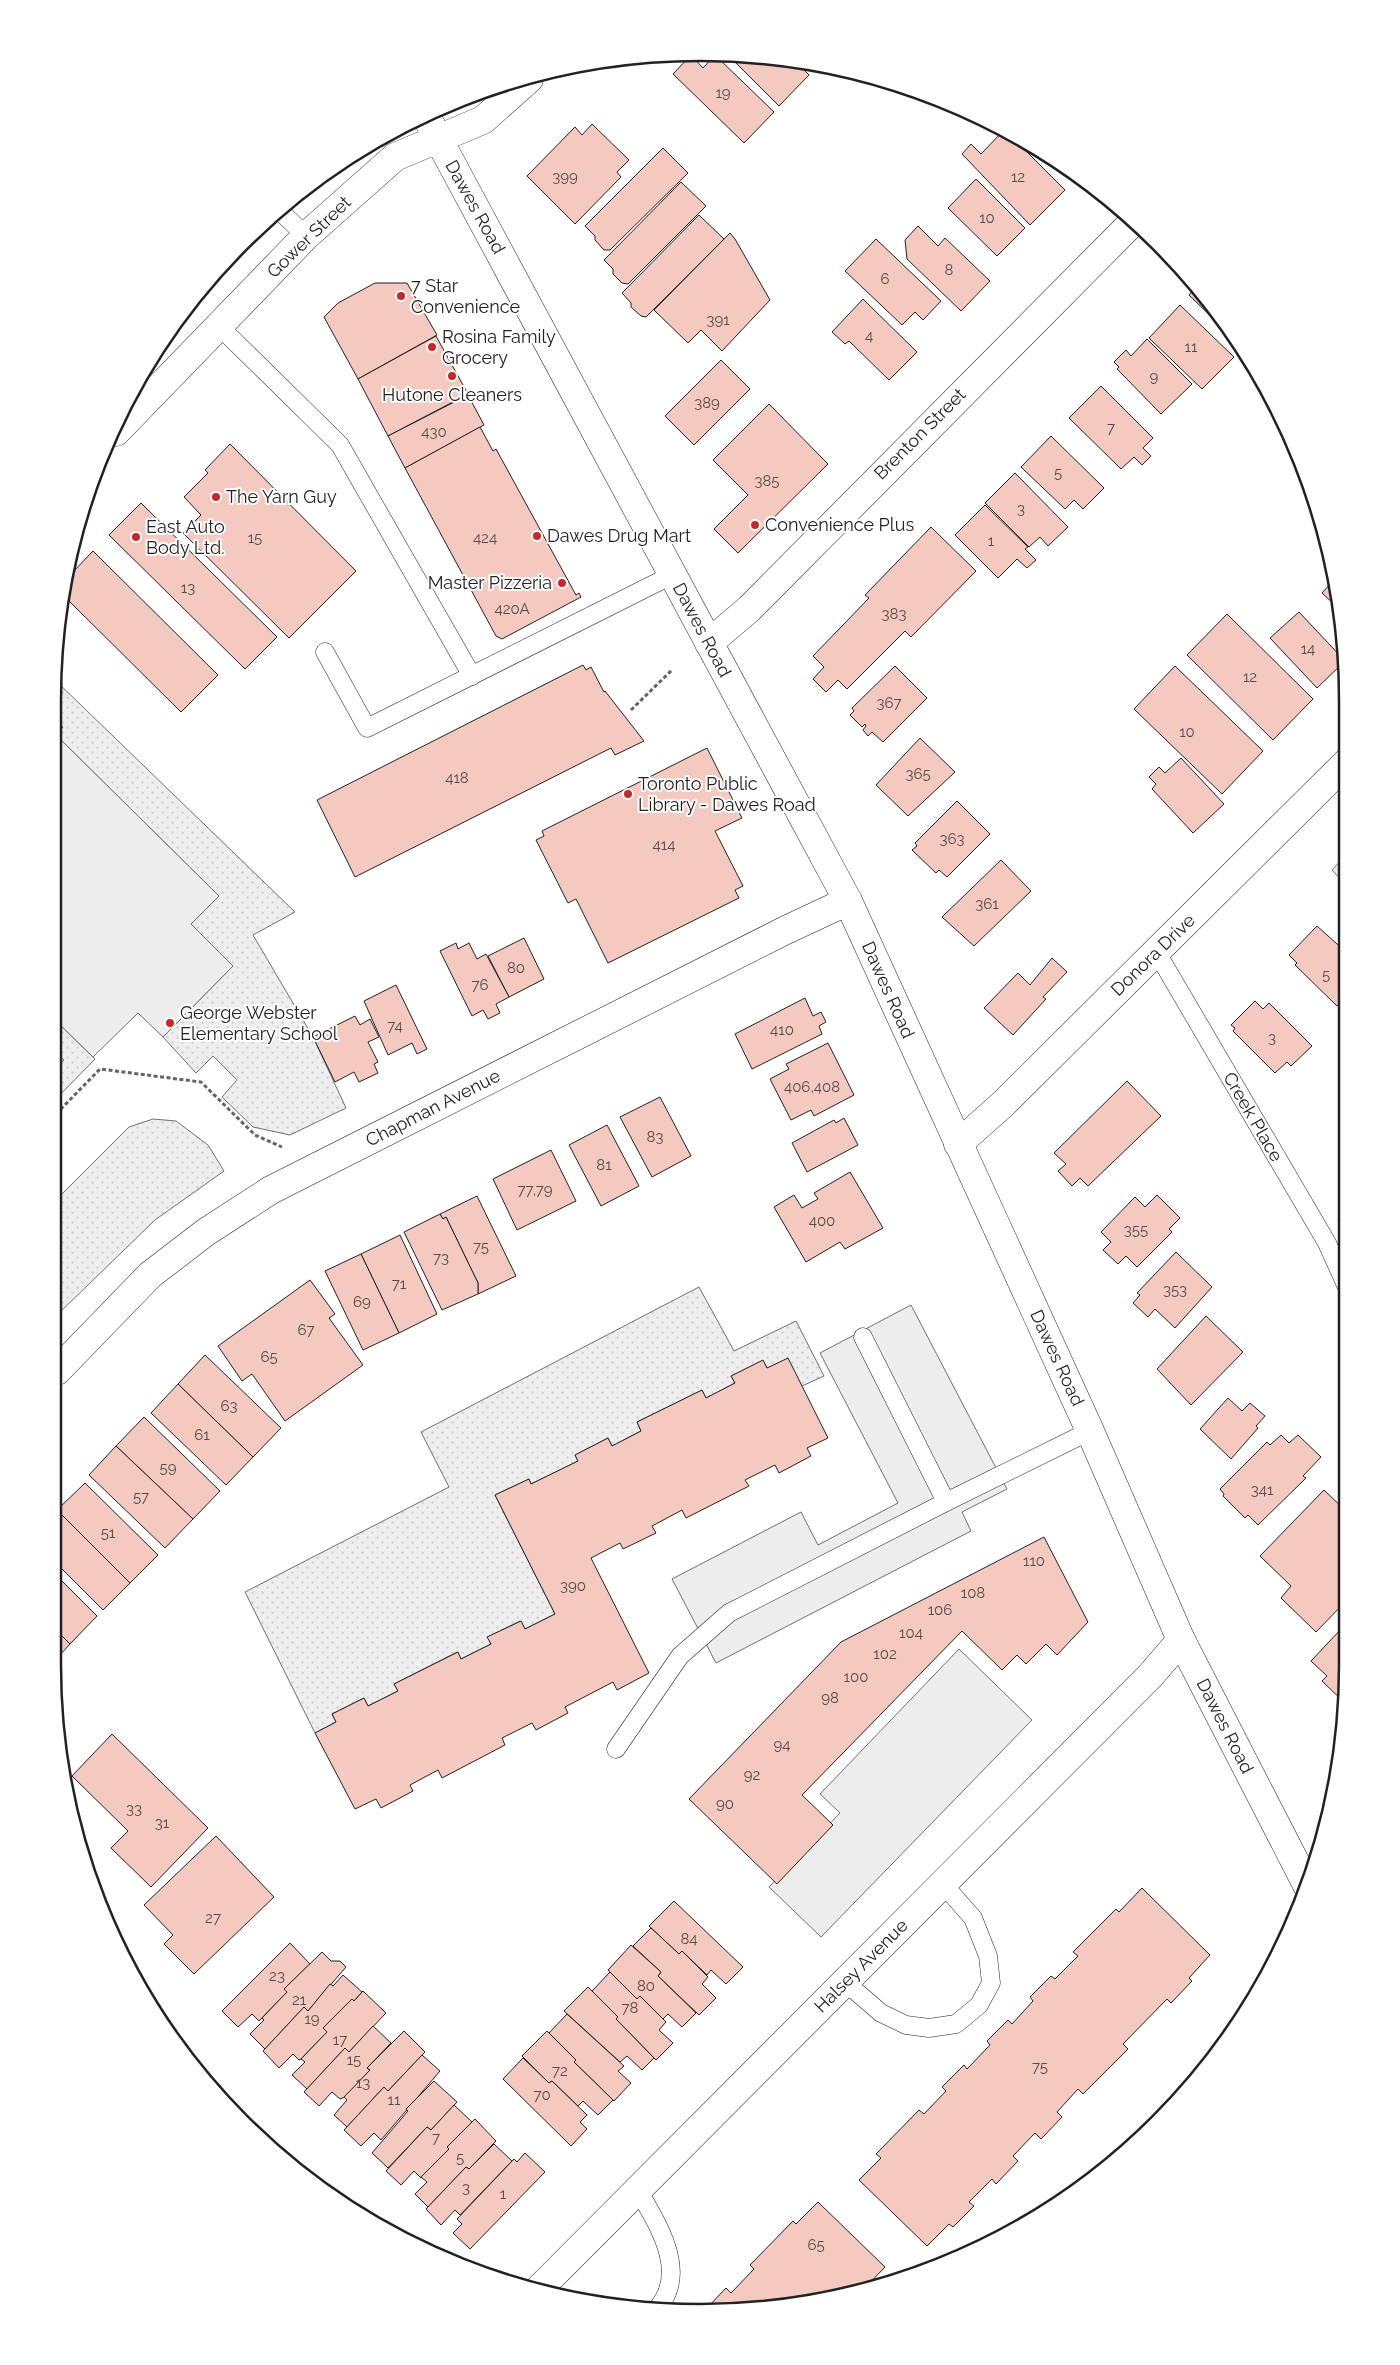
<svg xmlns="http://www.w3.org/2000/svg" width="1400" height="2365" font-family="Raleway,sans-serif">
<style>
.grass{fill:url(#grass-dots);stroke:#6f6f6f}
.park{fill:url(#park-tufts);stroke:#6f6f6f}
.parking{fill:#ededed;stroke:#6f6f6f}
.building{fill:#f3c9c0;stroke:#222}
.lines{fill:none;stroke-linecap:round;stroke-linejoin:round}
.lane-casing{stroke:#222;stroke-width:19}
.street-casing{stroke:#222;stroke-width:29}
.secondary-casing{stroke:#222;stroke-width:29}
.path{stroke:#646464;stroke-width:3;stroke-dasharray:4 2.5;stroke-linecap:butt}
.lane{stroke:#fff;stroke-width:18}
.street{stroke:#fff;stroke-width:28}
.secondary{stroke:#fff;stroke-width:28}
.poi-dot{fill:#c62828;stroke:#fff;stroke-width:2}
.labels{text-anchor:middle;stroke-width:4;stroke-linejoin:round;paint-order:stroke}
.number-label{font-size:15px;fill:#564c4a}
.street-label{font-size:18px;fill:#222;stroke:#fff}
.poi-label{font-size:18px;fill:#222;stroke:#fff;text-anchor:start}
.rim{fill:none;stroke:#222;stroke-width:2.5}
</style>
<defs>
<pattern id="grass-dots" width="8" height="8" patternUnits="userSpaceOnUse" patternTransform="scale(1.25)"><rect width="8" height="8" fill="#eee"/><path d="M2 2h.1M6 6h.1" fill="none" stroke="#ccc" stroke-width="1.8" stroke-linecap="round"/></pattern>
<pattern id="park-tufts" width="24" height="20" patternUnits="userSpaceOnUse" patternTransform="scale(1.25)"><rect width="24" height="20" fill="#eee"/><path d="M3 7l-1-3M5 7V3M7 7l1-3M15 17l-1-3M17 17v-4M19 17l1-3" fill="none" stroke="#ccc"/></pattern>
</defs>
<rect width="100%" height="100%" fill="#fff"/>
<g class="grass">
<polygon points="54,679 295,912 253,935 313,1037 346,1108 290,1135 253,1127 222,1097 237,1080 213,1056 196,1073 163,1037 233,966 190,924 219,896 56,735 63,727 54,718"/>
<polygon points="55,1020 95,1059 56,1099 55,1068 64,1060 55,1051"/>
<polygon points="153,1119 176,1121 208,1145 224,1171 155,1220 56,1316 56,1200 129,1127"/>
<polygon points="699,1287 734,1351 796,1321 824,1376 802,1386 767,1368 763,1361 731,1376 735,1383 706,1398 702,1390 637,1422 641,1431 612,1446 608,1438 575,1455 578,1461 531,1484 529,1479 495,1495 555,1614 525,1629 520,1621 488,1637 491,1644 461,1659 457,1652 394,1684 398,1691 368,1706 364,1698 332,1714 336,1722 315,1733 245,1592 449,1487 421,1432"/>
</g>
<g class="park">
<polygon points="1346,855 1346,885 1332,870"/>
<polygon points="1346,1211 1346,1237 1338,1219"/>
</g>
<g class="parking">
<polygon points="54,718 63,727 56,735 219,896 191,924 233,966 163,1037 138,1013 93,1057 55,1020"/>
<polygon points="911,1305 1007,1489 962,1512 971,1531 716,1663 672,1579 801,1512 818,1545 898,1503 820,1353"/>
<polygon points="959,1649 1032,1720 821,1937 769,1887 840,1813 820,1794"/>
</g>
<g class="building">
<polygon points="691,55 703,68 715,55 774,112 744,143 673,74"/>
<polygon points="728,55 796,62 809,75 779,106"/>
<polygon points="592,124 629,160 617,172 621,177 575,224 527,176 575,127 582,135"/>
<polygon points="1003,131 1009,134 1065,190 1030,225 962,154 971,144 981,154"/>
<polygon points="663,148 688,173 610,250 604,250 595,240 595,236 585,226"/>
<polygon points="976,179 1025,228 997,256 948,208"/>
<polygon points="681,182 706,206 628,284 622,283 613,274 613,269 604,260"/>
<polygon points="699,215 724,239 646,317 641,316 631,307 631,303 622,293"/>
<polygon points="918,226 938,246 945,238 990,281 961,311 907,259 905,240"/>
<polygon points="730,233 735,239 770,300 722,351 701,330 688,343 654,310"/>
<polygon points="876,239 941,301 923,320 915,312 902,325 845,271"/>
<polygon points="1193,282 1235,340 1189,295 1192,291 1188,287"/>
<polygon points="375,283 407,283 437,335 358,379 324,317 338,303"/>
<polygon points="863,299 917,352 889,380 849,341 845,344 832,332"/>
<polygon points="1180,305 1234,357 1202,389 1149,338"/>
<polygon points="436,336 468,394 388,436 358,379"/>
<polygon points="1147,339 1192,384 1161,414 1117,369 1119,367 1114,362 1126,350 1131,356"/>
<polygon points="721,360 750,389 694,445 665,416"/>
<polygon points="1101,386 1153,438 1143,448 1151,456 1142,465 1134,457 1121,469 1069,418"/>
<polygon points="468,395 484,425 405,468 388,436"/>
<polygon points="769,404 828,464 738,553 714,529 748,495 713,460"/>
<polygon points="480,427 493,451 496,449 576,595 579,593 581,597 502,639 496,636 405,468"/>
<polygon points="1051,436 1104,488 1083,509 1074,500 1065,509 1021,467"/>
<polygon points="230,444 356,571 289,638 183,533 201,515 184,497 208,473 205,470"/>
<polygon points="1015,473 1068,527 1048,546 1040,537 1029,547 985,503"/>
<polygon points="141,503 277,637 245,669 109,535"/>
<polygon points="985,505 1028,547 1025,549 1036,560 1027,568 1017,559 998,578 955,535"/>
<polygon points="931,527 976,571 911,637 905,631 847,689 838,680 826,692 813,679 824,667 813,656 869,598 865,595"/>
<polygon points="93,551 218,675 181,712 66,598 70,575"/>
<polygon points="1331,583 1336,606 1322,593"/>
<polygon points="1299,612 1345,661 1317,688 1270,638"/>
<polygon points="1227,614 1313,699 1273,740 1187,655"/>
<polygon points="583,665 586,670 591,667 604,692 605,691 644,741 615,755 611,748 355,877 317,800"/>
<polygon points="895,666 927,698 883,742 872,732 868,736 863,730 866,726 865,724 862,727 850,715 854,711 852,708"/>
<polygon points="1175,666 1263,751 1222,794 1134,709"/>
<polygon points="920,738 955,772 908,816 876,785"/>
<polygon points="707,748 742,818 715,831 743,886 735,890 739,898 608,963 576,899 568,903 536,840 544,836 542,831"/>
<polygon points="1181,758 1224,804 1193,833 1152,789 1156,784 1149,777 1159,767 1165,773"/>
<polygon points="957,801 990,834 947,877 939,870 936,873 912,850 917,846 915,843"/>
<polygon points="1001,860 1031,891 974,946 942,917"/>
<polygon points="1317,926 1346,952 1346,997 1337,1006 1295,965 1297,963 1289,955"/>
<polygon points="524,938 544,979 509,997 488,956"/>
<polygon points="456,943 458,949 469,943 477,959 486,954 509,997 496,1004 500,1013 488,1019 483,1010 472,1016 440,951"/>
<polygon points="1052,958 1067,972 1043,997 1046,999 1013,1035 984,1008 1018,973 1030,985"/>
<polygon points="396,985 427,1049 417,1054 412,1043 388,1055 364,1001"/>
<polygon points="805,998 813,1016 821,1012 826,1022 819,1026 822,1034 752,1069 735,1034"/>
<polygon points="1255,1001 1263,1009 1269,1003 1312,1046 1291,1066 1287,1062 1275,1073 1233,1031 1235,1028 1231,1025"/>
<polygon points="355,1016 360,1025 370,1019 379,1037 368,1042 378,1062 374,1064 378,1073 359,1082 354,1072 335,1082 313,1037"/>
<polygon points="828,1043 854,1095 814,1116 811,1110 791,1120 770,1079 789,1069 786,1064"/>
<polygon points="1127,1081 1161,1116 1088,1186 1080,1178 1072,1186 1058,1171 1066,1164 1054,1153"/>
<polygon points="660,1097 691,1156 652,1177 620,1117"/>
<polygon points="844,1118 858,1145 807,1172 792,1143 834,1120 836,1123"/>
<polygon points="607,1125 639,1186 601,1206 569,1145"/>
<polygon points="551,1150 576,1201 517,1230 493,1179"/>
<polygon points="850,1172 883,1228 845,1249 840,1242 806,1262 774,1207 794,1195 802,1208 818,1199 814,1193"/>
<polygon points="1157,1195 1180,1218 1169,1229 1172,1232 1137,1267 1126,1256 1118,1264 1103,1250 1111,1242 1101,1232 1135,1197 1145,1207"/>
<polygon points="477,1196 516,1276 478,1294 478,1283 446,1217 443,1219 440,1214"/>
<polygon points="440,1214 443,1219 446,1217 478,1283 478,1294 442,1310 404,1232"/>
<polygon points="400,1235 437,1314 399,1333 361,1254"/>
<polygon points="1176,1252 1212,1287 1175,1328 1155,1309 1148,1317 1133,1303 1140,1295 1137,1293"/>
<polygon points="361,1254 399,1333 363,1350 325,1271"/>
<polygon points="310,1280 335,1314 329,1318 363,1365 285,1421 252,1374 242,1381 218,1346"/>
<polygon points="1206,1316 1243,1352 1191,1405 1157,1369"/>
<polygon points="205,1355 281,1428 253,1457 178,1384"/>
<polygon points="788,1358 828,1438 807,1448 811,1456 779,1473 775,1465 745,1480 749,1486 686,1518 682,1510 652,1526 656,1533 623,1549 620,1543 591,1558 649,1673 617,1690 613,1682 565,1707 568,1713 536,1730 532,1723 502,1738 505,1745 442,1778 438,1770 410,1785 413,1791 381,1808 376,1799 355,1809 315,1733 336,1722 332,1714 364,1698 368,1706 398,1691 394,1684 458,1652 461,1659 491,1644 487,1637 521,1621 525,1629 555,1614 495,1495 529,1479 531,1484 578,1461 575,1455 608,1438 612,1446 641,1431 637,1422 702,1390 706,1398 735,1383 731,1376 763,1360 767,1368"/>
<polygon points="178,1384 253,1457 226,1485 151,1413"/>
<polygon points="1228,1398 1242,1411 1250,1403 1265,1416 1256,1426 1258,1428 1231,1459 1200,1429"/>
<polygon points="144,1417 220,1491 193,1519 116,1446"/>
<polygon points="1281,1435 1289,1443 1298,1435 1321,1457 1303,1476 1306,1478 1258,1525 1248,1515 1245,1518 1223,1496 1224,1494 1220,1489 1267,1442 1270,1445"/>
<polygon points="116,1446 193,1519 165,1548 89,1475"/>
<polygon points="85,1483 158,1555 130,1583 57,1510"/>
<polygon points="1324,1490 1346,1511 1346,1601 1316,1632 1281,1598 1291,1586 1260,1556"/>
<polygon points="58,1511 130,1583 103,1610 57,1564"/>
<polygon points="1044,1537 1088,1622 1057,1655 1046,1644 1026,1664 1017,1655 1002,1670 962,1631 802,1795 833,1825 777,1884 689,1799 841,1642"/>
<polygon points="57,1576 97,1616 70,1644 58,1632"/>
<polygon points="1342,1628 1345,1631 1346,1630 1346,1704 1322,1681 1327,1676 1311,1661"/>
<polygon points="58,1632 70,1644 58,1657"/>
<polygon points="112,1734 208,1828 151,1887 111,1848 128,1831 72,1776"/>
<polygon points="216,1836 274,1897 194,1974 164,1944 173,1935 144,1905"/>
<polygon points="1142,1888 1210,1955 1189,1978 1192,1981 1171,2003 1167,1999 1123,2044 1128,2049 1083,2094 1078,2089 1057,2112 1062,2117 1041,2139 1035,2133 1013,2156 1018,2161 996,2184 992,2179 969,2202 974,2206 953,2227 949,2224 927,2246 859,2180 881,2158 876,2154 919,2110 924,2114 946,2091 942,2087 964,2065 967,2069 990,2045 987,2041 1008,2020 1012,2024 1033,2001 1030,1997 1051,1976 1055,1979 1078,1956 1073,1952 1116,1909 1119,1912"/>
<polygon points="674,1901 743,1967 726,1984 711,1970 707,1975 682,1951 679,1954 649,1926"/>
<polygon points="651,1928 679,1954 682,1951 708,1977 702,1984 716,1998 699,2015 658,1976 661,1972 633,1946"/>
<polygon points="290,1943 310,1964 284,1989 287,1992 259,2021 252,2014 238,2027 222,2011"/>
<polygon points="631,1945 661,1972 658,1976 696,2013 682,2027 668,2014 663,2019 640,1996 637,1999 608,1970"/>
<polygon points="322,1952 331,1961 340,1961 346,1967 308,2011 304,2007 265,2049 250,2034 264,2020 262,2018 287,1992 284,1989"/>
<polygon points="610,1972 637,1999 640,1996 666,2022 659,2030 673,2043 656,2060 616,2019 618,2017 592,1991"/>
<polygon points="343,1975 362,1992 354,2001 352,1999 323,2028 327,2032 301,2059 299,2060 293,2054 279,2068 263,2051 304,2007 308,2011 330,1984 333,1986"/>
<polygon points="588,1987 618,2017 616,2019 654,2058 642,2070 627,2056 620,2062 564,2011"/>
<polygon points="363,1991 386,2013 349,2052 345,2048 307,2089 292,2075 305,2062 301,2059 327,2032 323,2028 352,1999 354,2001"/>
<polygon points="567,2014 624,2066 618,2071 631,2083 614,2101 574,2062 576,2060 549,2033"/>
<polygon points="373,2026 391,2043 367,2068 370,2070 345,2097 340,2099 332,2092 319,2106 304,2092 345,2048 349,2052"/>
<polygon points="404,2031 425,2052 388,2091 384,2087 347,2127 334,2115 347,2100 344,2097 370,2070 367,2068"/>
<polygon points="547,2031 576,2060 574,2062 613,2100 598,2115 583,2101 578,2106 552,2081 549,2083 522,2056"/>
<polygon points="422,2055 440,2071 381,2140 374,2133 361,2146 344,2130 384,2087 388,2091"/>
<polygon points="523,2058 549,2083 552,2081 587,2115 580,2122 587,2129 571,2146 503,2079"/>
<polygon points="434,2081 457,2102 431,2130 427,2127 388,2168 372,2153 408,2111 406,2109"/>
<polygon points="454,2105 472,2122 447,2147 449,2149 421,2178 414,2171 401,2185 386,2171 427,2127 431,2130"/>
<polygon points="475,2119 496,2141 469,2169 466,2167 428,2207 415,2194 427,2182 421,2177 449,2149 447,2147"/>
<polygon points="494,2144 512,2161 460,2215 455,2210 441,2225 426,2209 466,2167 469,2169"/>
<polygon points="525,2153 545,2172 470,2249 453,2233 462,2224 457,2219 514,2159 517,2162"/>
<polygon points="818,2202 885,2267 865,2288 785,2307 708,2312 705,2310 726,2288 731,2293 754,2269 750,2265 793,2221 796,2224"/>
</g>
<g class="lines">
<defs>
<g id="lane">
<polyline points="280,211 306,236"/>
<polyline points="220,327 340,445 472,676"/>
<polyline points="325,652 367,728 672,575"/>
<polyline points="1156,951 1327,1243 1346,1285"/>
<polyline points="863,1337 946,1502"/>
<polyline points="616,1749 680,1656 729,1613 946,1502 1090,1431"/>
<polyline points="845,1982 881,2013 906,2025 929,2028 956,2024 979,2005 991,1983 988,1956 973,1918 943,1884"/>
<path d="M638 2190C658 2225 690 2273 656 2310"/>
</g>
<g id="street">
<polyline points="116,432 306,236 395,157 483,120 529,79"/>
<polyline points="709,643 749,609 1131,224"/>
<polyline points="958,1144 1003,1104 1346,763"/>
<polyline points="57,1371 150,1275 206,1232 271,1190 786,930 848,901"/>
<polyline points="539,2289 1150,1676 1181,1640"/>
</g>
<polyline id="secondary" points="426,116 848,901 1090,1431 1181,1640 1307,1885"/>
</defs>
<use href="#lane" class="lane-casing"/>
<use href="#street" class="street-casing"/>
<use href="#secondary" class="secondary-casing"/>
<g class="path">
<polyline points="631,710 672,670"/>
<polyline points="56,1114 100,1069 201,1082 255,1135 282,1147"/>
</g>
<use href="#lane" class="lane"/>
<use href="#street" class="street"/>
<use href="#secondary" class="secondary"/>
</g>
<g class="poi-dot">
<circle cx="401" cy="296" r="5"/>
<circle cx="432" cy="347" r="5"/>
<circle cx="452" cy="376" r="5"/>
<circle cx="216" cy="497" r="5"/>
<circle cx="755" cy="525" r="5"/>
<circle cx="537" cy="536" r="5"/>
<circle cx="136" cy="537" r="5"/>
<circle cx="562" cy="583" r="5"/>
<circle cx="628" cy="794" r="5"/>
<circle cx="170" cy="1023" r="5"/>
</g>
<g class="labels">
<g class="number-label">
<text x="723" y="98">19</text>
<text x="565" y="182">399</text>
<text x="1018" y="182">12</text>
<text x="987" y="223">10</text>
<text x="949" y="275">8</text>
<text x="885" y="284">6</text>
<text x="718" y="325">391</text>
<text x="869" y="341">4</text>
<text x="1191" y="352">11</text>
<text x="1154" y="382">9</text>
<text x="707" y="408">389</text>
<text x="1111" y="433">7</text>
<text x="434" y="437">430</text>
<text x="1058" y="478">5</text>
<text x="767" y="486">385</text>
<text x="1021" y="514">3</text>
<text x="255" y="543">15</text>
<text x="485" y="543">424</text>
<text x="991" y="546">1</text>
<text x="188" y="593">13</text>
<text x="512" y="614">420A</text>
<text x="894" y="619">383</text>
<text x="1308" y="654">14</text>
<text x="1250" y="682">12</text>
<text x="889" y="708">367</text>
<text x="1187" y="737">10</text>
<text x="918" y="779">365</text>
<text x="457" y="783">418</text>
<text x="952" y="844">363</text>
<text x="664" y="850">414</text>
<text x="987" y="909">361</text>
<text x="516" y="973">80</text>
<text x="1326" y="980">5</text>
<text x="480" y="990">76</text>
<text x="395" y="1031">74</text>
<text x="782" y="1035">410</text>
<text x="1272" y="1043">3</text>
<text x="812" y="1092">406,408</text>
<text x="655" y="1142">83</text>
<text x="604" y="1170">81</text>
<text x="535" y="1195">77,79</text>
<text x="822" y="1226">400</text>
<text x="1136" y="1235">355</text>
<text x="481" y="1252">75</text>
<text x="441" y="1263">73</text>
<text x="399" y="1289">71</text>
<text x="1175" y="1295">353</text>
<text x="362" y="1307">69</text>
<text x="306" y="1335">67</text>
<text x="269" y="1362">65</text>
<text x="229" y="1411">63</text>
<text x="202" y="1440">61</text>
<text x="168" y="1473">59</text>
<text x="1262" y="1495">341</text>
<text x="141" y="1502">57</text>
<text x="108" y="1538">51</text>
<text x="1034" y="1566">110</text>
<text x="573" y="1591">390</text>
<text x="973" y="1598">108</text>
<text x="940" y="1615">106</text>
<text x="911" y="1638">104</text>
<text x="885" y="1659">102</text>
<text x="856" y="1682">100</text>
<text x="830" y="1703">98</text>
<text x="782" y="1750">94</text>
<text x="752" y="1780">92</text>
<text x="725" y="1809">90</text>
<text x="134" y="1814">33</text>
<text x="162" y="1828">31</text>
<text x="213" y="1923">27</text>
<text x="689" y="1944">84</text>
<text x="277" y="1981">23</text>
<text x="646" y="1991">80</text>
<text x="299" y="2005">21</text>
<text x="630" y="2013">78</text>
<text x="312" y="2024">19</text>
<text x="340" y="2045">17</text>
<text x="354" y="2065">15</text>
<text x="1040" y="2072">75</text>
<text x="560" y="2076">72</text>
<text x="363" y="2088">13</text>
<text x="542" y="2100">70</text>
<text x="394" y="2105">11</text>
<text x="436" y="2143">7</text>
<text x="460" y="2163">5</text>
<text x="466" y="2193">3</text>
<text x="503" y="2199">1</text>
<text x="816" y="2250">65</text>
</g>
<g class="street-label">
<text transform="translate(475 207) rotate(61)" y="6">Dawes Road</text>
<text transform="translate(309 237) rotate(-44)" y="6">Gower Street</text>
<text transform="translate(920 434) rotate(-45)" y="6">Brenton Street</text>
<text transform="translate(702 630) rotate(62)" y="6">Dawes Road</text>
<text transform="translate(1153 955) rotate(-44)" y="6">Donora Drive</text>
<text transform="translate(888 990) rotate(66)" y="6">Dawes Road</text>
<text transform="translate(433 1108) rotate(-27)" y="6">Chapman Avenue</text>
<text transform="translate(1253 1117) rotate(60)" y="6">Creek Place</text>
<text transform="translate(1057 1358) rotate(65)" y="6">Dawes Road</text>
<text transform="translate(1225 1726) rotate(63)" y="6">Dawes Road</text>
<text transform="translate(861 1966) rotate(-45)" y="6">Halsey Avenue</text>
</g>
<g class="poi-label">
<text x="411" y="292">7 Star<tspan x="411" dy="21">Convenience</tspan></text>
<text x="442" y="343">Rosina Family<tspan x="442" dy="21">Grocery</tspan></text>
<text x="452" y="401" text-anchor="middle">Hutone Cleaners</text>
<text x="226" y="503">The Yarn Guy</text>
<text x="765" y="531">Convenience Plus</text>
<text x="146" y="533">East Auto<tspan x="146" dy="21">Body Ltd.</tspan></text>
<text x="547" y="542">Dawes Drug Mart</text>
<text x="552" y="589" text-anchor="end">Master Pizzeria</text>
<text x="638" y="790">Toronto Public<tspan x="638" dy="21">Library - Dawes Road</tspan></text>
<text x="180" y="1019">George Webster<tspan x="180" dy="21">Elementary School</tspan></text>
</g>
</g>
<path d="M0 0H1400V2365H0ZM700 61H700A639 639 0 0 1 1339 700V1665A639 639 0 0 1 700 2304H700A639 639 0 0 1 61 1665V700A639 639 0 0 1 700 61Z" fill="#fff" fill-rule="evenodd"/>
<path class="rim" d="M700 61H700A639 639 0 0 1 1339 700V1665A639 639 0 0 1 700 2304H700A639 639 0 0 1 61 1665V700A639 639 0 0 1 700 61Z"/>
</svg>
